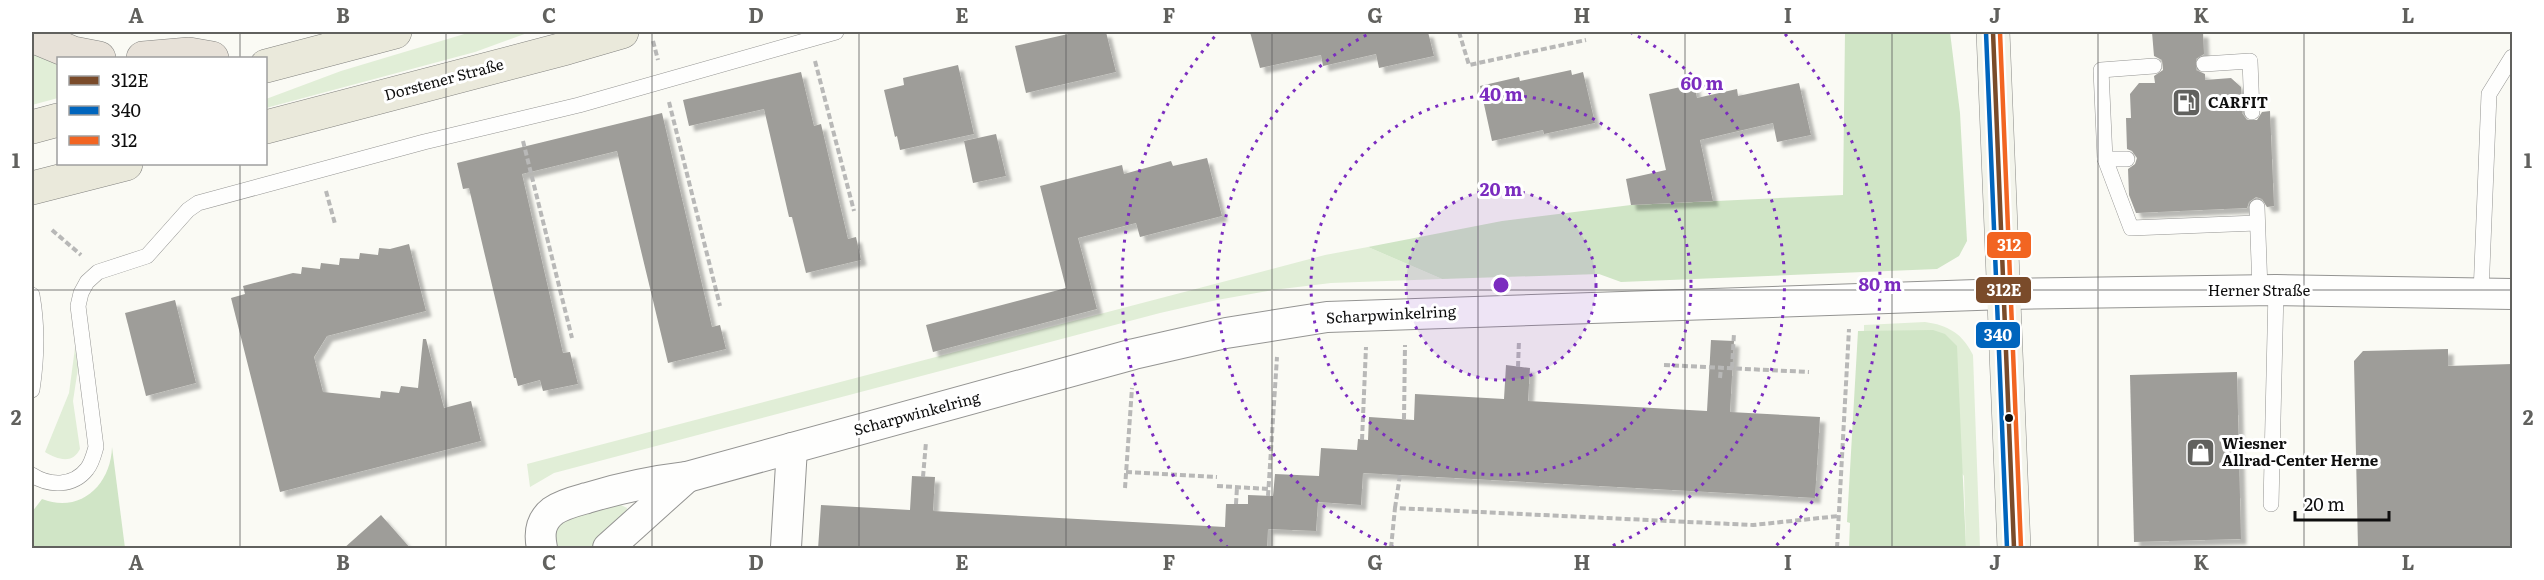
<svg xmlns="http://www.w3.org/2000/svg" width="2544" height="580" font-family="Literata,serif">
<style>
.green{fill:#e1eed7}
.forest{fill:#d0e5c6}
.building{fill:#9e9d99;filter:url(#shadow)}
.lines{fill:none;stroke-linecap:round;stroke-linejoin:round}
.lane-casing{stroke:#949492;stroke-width:16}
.street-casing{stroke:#949492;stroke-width:32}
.secondary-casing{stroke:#8b8b88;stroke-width:34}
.primary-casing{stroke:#82827f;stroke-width:34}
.highway-casing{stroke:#82827f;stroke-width:34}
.path{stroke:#b8b8b7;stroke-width:4;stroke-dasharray:6 3;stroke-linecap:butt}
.lane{stroke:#fefefd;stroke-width:15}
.street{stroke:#fefefd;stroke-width:30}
.secondary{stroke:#f3f4eb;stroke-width:33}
.primary{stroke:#eae9db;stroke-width:33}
.highway{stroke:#e7e1d8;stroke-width:33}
.bus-1-casing{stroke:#fff;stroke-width:9}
.bus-2-casing{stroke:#fff;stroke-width:9}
.bus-3-casing{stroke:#fff;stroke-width:9}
.bus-1{stroke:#7a4b2a;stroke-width:4.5}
.bus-2{stroke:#0065bd;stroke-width:4.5}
.bus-3{stroke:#f26522;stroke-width:4.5}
.grid{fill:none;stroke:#61615e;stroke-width:1.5;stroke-opacity:0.55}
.ring{fill:none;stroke:#7b2cbf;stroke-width:3;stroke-dasharray:3 6}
.bus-dot{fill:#0e0e0e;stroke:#fff;stroke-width:2}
.labels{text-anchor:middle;stroke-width:6;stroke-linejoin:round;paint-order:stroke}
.street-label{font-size:15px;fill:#0e0e0e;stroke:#fff}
.poi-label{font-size:15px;font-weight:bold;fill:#0e0e0e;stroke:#fff;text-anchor:start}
.centre{fill:#7b2cbf;stroke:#fff;stroke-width:3}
.ring-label{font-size:18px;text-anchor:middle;font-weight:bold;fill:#7b2cbf;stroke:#fff;stroke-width:6;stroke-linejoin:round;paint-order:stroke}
.line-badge{stroke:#fff;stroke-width:2}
.badge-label{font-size:16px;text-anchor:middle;font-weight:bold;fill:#fff}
.neatline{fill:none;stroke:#61615e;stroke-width:2}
.grid-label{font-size:20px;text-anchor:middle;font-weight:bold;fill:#61615e}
</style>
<defs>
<filter id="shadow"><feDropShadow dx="5.5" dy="5.5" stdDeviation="1.5" flood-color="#0004"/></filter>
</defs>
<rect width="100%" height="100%" fill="#fafaf4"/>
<g class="green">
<polygon points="471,32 530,32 475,52 266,108 266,99 341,71"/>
<polygon points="32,47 58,60 58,98 32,105"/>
<polygon points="1368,247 1442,279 1331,283 1273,290 1217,300 1160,313 554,473 530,487 527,464 1325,255"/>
<path d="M1925 322C1948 325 1963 334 1973 355L1980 548H1966L1964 476 1864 331V325Z"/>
<path d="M75 348 78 368 73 401 80 449C72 465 57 459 45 452L69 393Z"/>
<polygon points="619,504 627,508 626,516 590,548 559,548 554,540 557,526 567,518"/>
</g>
<g class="forest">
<polygon points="1845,32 1950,32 1960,113 1967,241 1959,256 1937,269 1621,282 1599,274 1442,279 1368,247 1502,221 1631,205 1843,195"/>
<polygon points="1933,330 1945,334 1957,346 1966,548 1849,548 1850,523 1847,522 1858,331"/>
<path d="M112 447 125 548H32V512L42 499C80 514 111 485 112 447Z"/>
</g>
<g class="building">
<polygon points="1077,32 1106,32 1116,72 1026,93 1015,46"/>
<polygon points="1250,32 1428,32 1434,56 1379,68 1376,54 1323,66 1321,55 1260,68"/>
<polygon points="2152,32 2203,32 2204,54 2196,59 2196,70 2205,74 2205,80 2231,78 2241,87 2242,113 2247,120 2257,120 2262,112 2270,111 2274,206 2267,207 2262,199 2256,197 2249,202 2247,208 2136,213 2129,195 2128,169 2135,164 2137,158 2132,151 2127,149 2126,118 2131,118 2130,94 2139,83 2155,83 2154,76 2163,70 2162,60 2154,56"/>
<polygon points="958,65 974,134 900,150 897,136 895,137 884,90 904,85 903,78"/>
<polygon points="1571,70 1572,75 1583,72 1595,123 1544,134 1543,130 1492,141 1480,86 1519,77 1520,81"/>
<polygon points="801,72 814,126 821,124 848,239 856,237 861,260 806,273 792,217 789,217 764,109 689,126 683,100"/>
<polygon points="1799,83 1811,135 1777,142 1773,123 1700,140 1713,201 1631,205 1626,179 1666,170 1649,94 1694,84 1697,98 1737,89 1738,96"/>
<polygon points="662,113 712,327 720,325 726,349 668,363 617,151 522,174 563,353 570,352 578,384 543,391 540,380 518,386 516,378 514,378 469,188 463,189 457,163"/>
<polygon points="996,134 1006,176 973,183 964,141"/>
<polygon points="1207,158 1222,216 1140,237 1136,223 1078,238 1097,309 933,352 926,325 1066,288 1040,186 1122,165 1124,174 1171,161 1173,166"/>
<polygon points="409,244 426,311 327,336 314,357 323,392 380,398 381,391 399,393 401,386 418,388 423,339 426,339 444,408 471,401 481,441 280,492 231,298 245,294 243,286 293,273 301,274 302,267 320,269 321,263 339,265 340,258 359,259 360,253 378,255 379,248 390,249"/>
<polygon points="175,300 196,383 146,396 125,313"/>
<polygon points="1711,340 1734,341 1730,412 1820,417 1815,498 1363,473 1361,505 1318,502 1316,531 1268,529 1267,549 818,549 821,505 910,510 912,476 935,477 933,511 1225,527 1226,504 1248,504 1248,495 1273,496 1275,474 1319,476 1321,448 1357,450 1358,439 1368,440 1369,417 1414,420 1415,394 1504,399 1506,365 1530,368 1528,401 1707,411"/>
<polygon points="2448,349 2448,366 2512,364 2512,549 2358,549 2354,361 2363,351"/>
<polygon points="2237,372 2241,539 2134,542 2130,375"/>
<polygon points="381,515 411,549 343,549"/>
</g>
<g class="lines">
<defs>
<g id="lane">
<polyline points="2204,64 2250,61 2252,112"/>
<polyline points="2154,66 2101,70 2105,159 2131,228 2257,223"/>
<polyline points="2105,159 2127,159"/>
<polyline points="2257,207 2260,290"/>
<polyline points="2481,294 2489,94 2512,57"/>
<path d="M32 295C38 328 37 357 32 390"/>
<path d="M32 475C49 486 73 487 87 469 92 463 94 454 96 447L78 306 81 293 87 282 98 272 147 256 188 210 198 203 424 142 579 105 836 32"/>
<polyline points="2271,504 2276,290"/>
</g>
<g id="street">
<polyline points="786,547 792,448"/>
<path d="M542 548C539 534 540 521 553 511 563 504 576 501 587 498 620 488 653 481 687 477L1134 354 1226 333 1327 317 2006 294 2276 290 2512 294"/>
<polyline points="608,548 687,477"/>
</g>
<polyline id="secondary" points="1993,32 2014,548"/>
<g id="primary">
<polyline points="266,66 395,32"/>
<polyline points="32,127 58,120"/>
<polyline points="266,127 567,48 622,32"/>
<polyline points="32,188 126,164"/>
</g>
<g id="highway">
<polyline points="32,36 73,53 99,58"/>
<polyline points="143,58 189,54 212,58"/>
</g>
</defs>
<use href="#lane" class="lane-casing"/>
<use href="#street" class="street-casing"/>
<use href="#secondary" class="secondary-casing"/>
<use href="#primary" class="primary-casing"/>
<use href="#highway" class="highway-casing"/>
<g class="path">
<polyline points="1459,32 1469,65 1586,40"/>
<polyline points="653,41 658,60"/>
<polyline points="815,61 854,211"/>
<polyline points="669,102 720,306"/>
<polyline points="523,141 572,338"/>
<polyline points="326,191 335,224"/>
<polyline points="52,230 81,255"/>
<polyline points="1664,365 1809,372"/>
<polyline points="1518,367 1519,340"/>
<polyline points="1732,368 1734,333"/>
<polyline points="1720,378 1721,368"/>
<polyline points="1404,419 1405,345"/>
<polyline points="1362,440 1366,347"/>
<polyline points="1126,472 1217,477"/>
<polyline points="923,477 926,442"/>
<polyline points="1217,486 1269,489"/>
<polyline points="1125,488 1132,388"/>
<polyline points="1268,496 1277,357"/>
<polyline points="1236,504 1237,487"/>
<polyline points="1395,508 1400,475"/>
<polyline points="1391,548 1395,508 1753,525 1839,516"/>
<polyline points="1837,548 1849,329"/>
</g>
<use href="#lane" class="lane"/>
<use href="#street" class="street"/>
<use href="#secondary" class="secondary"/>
<use href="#primary" class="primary"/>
<use href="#highway" class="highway"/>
<defs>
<polyline id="bus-1" points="1993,32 2014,548"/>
<polyline id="bus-2" points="1986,32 2007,548"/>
<polyline id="bus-3" points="2000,32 2021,548"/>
</defs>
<use href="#bus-1" class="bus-1-casing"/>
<use href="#bus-2" class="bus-2-casing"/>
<use href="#bus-3" class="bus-3-casing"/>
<use href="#bus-1" class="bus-1"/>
<use href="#bus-2" class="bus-2"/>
<use href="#bus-3" class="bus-3"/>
</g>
<path class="grid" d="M240 32V58M446 32V548M652 32V548M859 32V548M1066 32V548M1272 32V548M1478 32V548M1685 32V548M1892 32V548M2098 32V548M2304 32V548M240 164V548M32 290H2512"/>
<circle cx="1501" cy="285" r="95" fill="#7b2cbf" fill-opacity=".12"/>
<g class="ring">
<circle cx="1501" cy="285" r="95"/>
<circle cx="1501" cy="285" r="190"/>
<path d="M1395 548A284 284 0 0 1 1372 32M1630 32A284 284 0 0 1 1607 548"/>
<path d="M1228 548A379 379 0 0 1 1217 34M1785 34A379 379 0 0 1 1774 548"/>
</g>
<defs>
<symbol id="fuel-square" viewBox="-11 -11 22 22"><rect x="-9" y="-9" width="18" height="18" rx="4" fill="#61615e" stroke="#fff"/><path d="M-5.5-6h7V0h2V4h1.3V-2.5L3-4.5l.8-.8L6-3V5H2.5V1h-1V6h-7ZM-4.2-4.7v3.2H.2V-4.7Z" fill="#fff"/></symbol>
<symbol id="shop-square" viewBox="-11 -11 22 22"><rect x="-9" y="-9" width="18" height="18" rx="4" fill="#61615e" stroke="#fff"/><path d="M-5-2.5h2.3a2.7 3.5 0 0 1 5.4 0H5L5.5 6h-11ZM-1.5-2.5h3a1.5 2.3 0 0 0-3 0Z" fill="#fff"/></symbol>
</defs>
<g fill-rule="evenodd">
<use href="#fuel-square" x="2170" y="86" width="33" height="33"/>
<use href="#shop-square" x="2184" y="436" width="33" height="33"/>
</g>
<circle class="bus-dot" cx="2009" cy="418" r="5"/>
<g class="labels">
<g class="street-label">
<text transform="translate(444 80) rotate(-15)" y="5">Dorstener Straße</text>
<text x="2259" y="296">Herner Straße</text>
<text transform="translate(1391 315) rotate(-3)" y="5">Scharpwinkelring</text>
<text transform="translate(917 414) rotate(-15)" y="5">Scharpwinkelring</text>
</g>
<g class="poi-label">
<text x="2208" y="108">CARFIT</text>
<text x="2222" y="449">Wiesner<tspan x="2222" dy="17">Allrad-Center Herne</tspan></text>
</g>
</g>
<circle cx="1501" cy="285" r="9" class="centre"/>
<g class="ring-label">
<text x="1702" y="90">60 m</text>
<text x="1501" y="101">40 m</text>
<text x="1501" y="196">20 m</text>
<text x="1880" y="291">80 m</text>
</g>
<g class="line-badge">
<rect x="1986" y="231" width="46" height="28" rx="6" fill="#f26522"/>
<rect x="1975" y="276" width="57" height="28" rx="6" fill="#7a4b2a"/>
<rect x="1975" y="321" width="46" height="28" rx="6" fill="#0065bd"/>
</g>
<g class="badge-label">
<text x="2009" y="251">312</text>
<text x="2004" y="296">312E</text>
<text x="1998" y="341">340</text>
</g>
<rect width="2544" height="580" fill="none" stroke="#ffffff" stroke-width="66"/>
<rect x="57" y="57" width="210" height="108" fill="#ffffff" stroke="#9f9f9f" stroke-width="1.5"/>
<rect x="69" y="76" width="30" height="9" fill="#7a4b2a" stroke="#9f9f9f" stroke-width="1.5"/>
<text x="111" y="87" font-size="18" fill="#0e0e0e">312E</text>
<rect x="69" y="106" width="30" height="9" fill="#0065bd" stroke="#9f9f9f" stroke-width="1.5"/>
<text x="111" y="117" font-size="18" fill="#0e0e0e">340</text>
<rect x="69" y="136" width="30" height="9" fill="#f26522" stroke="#9f9f9f" stroke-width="1.5"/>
<text x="111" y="147" font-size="18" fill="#0e0e0e">312</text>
<path d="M2295 511v9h94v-9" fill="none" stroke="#0e0e0e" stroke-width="3"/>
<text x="2304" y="511" font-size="18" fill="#0e0e0e" stroke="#ffffff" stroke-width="4.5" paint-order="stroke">20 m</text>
<rect x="33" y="33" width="2478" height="514" class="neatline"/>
<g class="grid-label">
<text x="136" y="23">A</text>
<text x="343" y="23">B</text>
<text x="549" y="23">C</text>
<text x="756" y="23">D</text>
<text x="962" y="23">E</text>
<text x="1169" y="23">F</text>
<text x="1375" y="23">G</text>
<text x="1582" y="23">H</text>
<text x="1788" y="23">I</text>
<text x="1995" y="23">J</text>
<text x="2201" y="23">K</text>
<text x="2408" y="23">L</text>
<text x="16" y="168">1</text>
<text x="2528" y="168">1</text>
<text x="16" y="425">2</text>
<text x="2528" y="425">2</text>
<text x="136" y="570">A</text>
<text x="343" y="570">B</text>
<text x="549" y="570">C</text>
<text x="756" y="570">D</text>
<text x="962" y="570">E</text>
<text x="1169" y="570">F</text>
<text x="1375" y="570">G</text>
<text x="1582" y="570">H</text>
<text x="1788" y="570">I</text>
<text x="1995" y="570">J</text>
<text x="2201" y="570">K</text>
<text x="2408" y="570">L</text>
</g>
</svg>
